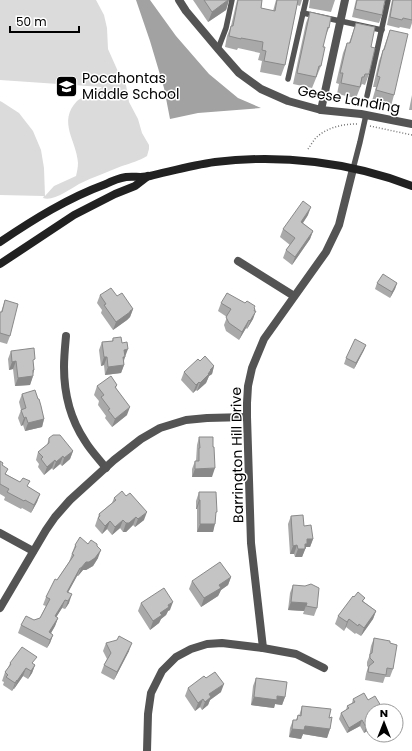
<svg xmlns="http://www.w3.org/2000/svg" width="412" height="751" font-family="Poppins,sans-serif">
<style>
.green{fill:#dbdbdb}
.water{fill:#a2a2a2}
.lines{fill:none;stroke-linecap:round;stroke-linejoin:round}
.path{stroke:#767676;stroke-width:1.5;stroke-dasharray:1 2;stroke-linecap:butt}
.lane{stroke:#545454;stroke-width:5.5}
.street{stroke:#545454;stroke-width:8}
.secondary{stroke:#212121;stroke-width:8}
.wall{fill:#a9a9a9}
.shaded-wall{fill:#898989}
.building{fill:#c4c4c4;stroke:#898989}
.labels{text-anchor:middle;stroke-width:3;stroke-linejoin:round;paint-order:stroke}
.poi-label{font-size:14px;fill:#000;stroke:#fff;text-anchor:start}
.street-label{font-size:14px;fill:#000;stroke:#fff}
</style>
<rect width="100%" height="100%" fill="#fff"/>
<path class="green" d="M0 0H96L104 15 107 28 108 49 120 76 126 85 129 102 138 119 142 133 149 145V149L147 156C139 161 131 163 122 166 108 172 93 177 79 184 70 189 53 202 43 198L44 196 0 195V101L2 102 19 113 33 131 41 150 44 168 45 196 54 186 76 176C77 172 78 167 78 163 77 141 57 122 77 101 84 95 95 93 102 87L0 80Z"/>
<polygon class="water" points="136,0 150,0 176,36 209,74 238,98 261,108 198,113 170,119 164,88 150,41"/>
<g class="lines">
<g class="path">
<polyline points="370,126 412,135"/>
<path d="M308 149C311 145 314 139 318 136 329 127 343 124 357 124"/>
</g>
<g class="lane">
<polyline points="303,13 382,30"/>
<polyline points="218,49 226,28 232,0"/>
<polyline points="288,79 306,0"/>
<polyline points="367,96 388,0"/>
<polyline points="353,169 360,142 366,115"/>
</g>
<g class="street">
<polyline points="179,0 186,11 218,49 239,73 261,89 288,101 321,110 361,114 412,124"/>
<polyline points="321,110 345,0"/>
<polyline points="238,261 294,296"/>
<path d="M66 336C65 347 64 357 64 367 64 393 71 420 85 441 91 451 99 459 106 468"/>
<polyline points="0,533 33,551"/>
<polyline points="0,608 46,530 55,517 70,500 114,460 141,439 160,428 186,420 207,418 247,417"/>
<polyline points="263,648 251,543 247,417 247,403 248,386 252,368 264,339 326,252 339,225 353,169"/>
<polyline points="147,751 148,714 151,693 162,671 176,657 191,649 207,644 222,643 263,648 296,654 324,668"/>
</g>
<g class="secondary">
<path d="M0 242C34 219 68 198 106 184 112 181 120 178 126 177 134 176 142 178 150 176 172 171 193 165 215 162 281 154 350 162 412 186"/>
<polyline points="0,264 74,215 115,194 135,186 148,176"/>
</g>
</g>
<g class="wall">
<polygon points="193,0 229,0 226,10 208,22"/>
<polygon points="237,0 262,0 261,8 273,11 276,0 302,0 300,6 297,5 285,65 281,76 260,72 262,61 258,60 260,53 238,48 237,50 225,47 227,36 231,26"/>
<polygon points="310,0 335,0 331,12 309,8"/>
<polygon points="356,0 385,0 382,15 379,23 352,17"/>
<polygon points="392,0 412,0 412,23 410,29 400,27 399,28 387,25"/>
<polygon points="310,12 329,28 325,37 323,47 321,66 312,88 293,84 306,23"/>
<polygon points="356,23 371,47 369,74 365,85 362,84 360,88 356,98 337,94 339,84 336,83 343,53 347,43 349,43"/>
<polygon points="390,30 394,95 391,106 372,101 376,87 373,87 379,61 383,50"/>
<polygon points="412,95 412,110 409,110"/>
<polygon points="308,215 303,223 313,231 310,239 292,265 283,258 286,250 290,245 280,237 283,229"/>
<polygon points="377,283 397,283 395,289 390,298 375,289"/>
<polygon points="100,295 117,296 133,309 130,317 127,320 113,330 101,313 102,310 97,303"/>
<polygon points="5,300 10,336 7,344 0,342 0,312 1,312"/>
<polygon points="221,303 245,303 255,309 253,319 247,329 246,328 239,340 226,331 224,325 227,317 218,311"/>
<polygon points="113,338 122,343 125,356 124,361 124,365 121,373 105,375 104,365 101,366 99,350 102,342 112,341"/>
<polygon points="366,345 364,350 354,369 344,364 346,358"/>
<polygon points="11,351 33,365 34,370 33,374 33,376 30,385 15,386 13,369 9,370 8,359"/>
<polygon points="200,361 214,366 212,374 209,376 206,383 197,391 196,390 193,393 181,380 184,372"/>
<polygon points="117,385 116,388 127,415 112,427 105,418 106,416 98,405 99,401 94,395 97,386"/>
<polygon points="22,394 38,399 44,419 42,427 25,431 23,425 21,426 18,418 21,410 19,402"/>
<polygon points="199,437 212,477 192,477 192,469 195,461 196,461 197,445"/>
<polygon points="49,438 73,451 70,459 62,466 60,464 53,470 52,468 44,475 38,467 39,464 36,460 38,452 47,445"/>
<polygon points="0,461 3,463 2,465 6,474 40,494 37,502 31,513 22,508 21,509 4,500 5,497 0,494"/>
<polygon points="199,492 216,516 213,532 197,532 197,509 196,509 196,501"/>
<polygon points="114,498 144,520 135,527 133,525 126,532 123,532 120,528 112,535 107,529 102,534 95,526 99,514 112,503"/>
<polygon points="291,516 304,526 313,539 310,547 306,547 302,557 295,557 294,554 290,554 288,524"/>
<polygon points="88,544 97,546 98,558 93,566 86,570 83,570 78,576 77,576 68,592 69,603 65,609 62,608 56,617 58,618 55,626 51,633 53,635 50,643 47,648 18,633 21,625 34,620 40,618 46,606 43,605 46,597 57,580 69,562 75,545"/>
<polygon points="231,577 228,585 221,590 218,596 201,607 189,589 192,581"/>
<polygon points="293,585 317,608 314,616 303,614 304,611 288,610 290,593"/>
<polygon points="354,597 365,598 363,601 376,611 373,619 361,636 356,633 355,634 346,627 344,631 335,624 338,616"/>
<polygon points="141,603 170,610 168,611 166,615 161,619 159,623 150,630 138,611"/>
<polygon points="374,638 390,643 393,669 390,677 385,677 383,683 365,680 366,674 368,667 367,666 367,662 369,657 371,646"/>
<polygon points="106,643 129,651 114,680 101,673 104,665 107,659 103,651"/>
<polygon points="10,663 34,664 35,665 32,673 28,679 23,676 14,689 14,688 12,691 3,685 4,682 2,681 5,672 8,668"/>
<polygon points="206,678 221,692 210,700 208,705 202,710 200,707 195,711 185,696 188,688"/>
<polygon points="256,678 285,697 282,705 275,704 274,708 251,705 253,686"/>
<polygon points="353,699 372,711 372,728 364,733 360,726 347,733 339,719 341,713 346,710 347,706 352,703"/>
<polygon points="302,706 329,718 330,729 327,738 303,734 301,739 289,737 290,728 293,720 296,720 298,715 299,716"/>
</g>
<g class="shaded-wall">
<polygon points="228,0 229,0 226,10 208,22 212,12"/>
<polygon points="311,207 308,215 298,230 301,222"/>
<polygon points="313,231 310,239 292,265 295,257"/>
<polygon points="397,283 395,289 390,298 392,292"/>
<polygon points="133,309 130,317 127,320 113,330 116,322"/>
<polygon points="255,309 253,316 256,311 253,319 247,329"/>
<polygon points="249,320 246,328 239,340 242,332"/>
<polygon points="366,345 364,350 354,369 356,363"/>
<polygon points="128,349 122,365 124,350"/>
<polygon points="104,357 107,357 104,365 101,366"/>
<polygon points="16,361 13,369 9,370 12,362"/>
<polygon points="124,365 121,373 105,375 108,367"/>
<polygon points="214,366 212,374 209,376 206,383 197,391 200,383 210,370"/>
<polygon points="33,370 34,370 32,377 33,376 30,385 15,386 18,378"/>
<polygon points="199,382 196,390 193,393 196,385"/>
<polygon points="130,407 127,415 112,427 115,419"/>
<polygon points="26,417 23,425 21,426 24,418"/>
<polygon points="44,419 42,427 25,431 28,423"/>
<polygon points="73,451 70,459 62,466 64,458"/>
<polygon points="63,456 60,464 53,470 56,462"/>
<polygon points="55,460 52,468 44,475 47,467"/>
<polygon points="215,468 212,477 192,477 195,469"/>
<polygon points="40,494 37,502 31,513 34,505"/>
<polygon points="199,500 200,500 197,509 196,509"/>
<polygon points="147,512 144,520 135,527 138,519"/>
<polygon points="136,517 133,525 126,532 123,532 126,523"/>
<polygon points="123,520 120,528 112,535 115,527"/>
<polygon points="110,521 107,529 102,534 105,526"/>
<polygon points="200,524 215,524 213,532 197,532"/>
<polygon points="307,539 313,539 310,547 306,547 302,557 295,557 298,549"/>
<polygon points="297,545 294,554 290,554 293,546"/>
<polygon points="101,550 98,558 93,566 86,570 83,570 78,576 81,568 86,562"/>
<polygon points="80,568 77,576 64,600 67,592"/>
<polygon points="231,577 228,585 221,590 218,596 201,607 204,598 219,585"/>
<polygon points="72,594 69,603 65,609 68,601"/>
<polygon points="65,600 62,608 52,624 55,616"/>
<polygon points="173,602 170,610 168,611 166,615 161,619 159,623 150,630 153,621 168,605"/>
<polygon points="291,602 307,603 304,611 288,610"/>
<polygon points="376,611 373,619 361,636 364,628"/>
<polygon points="58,618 55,626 47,640 49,632"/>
<polygon points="349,619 346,627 344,631 347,622"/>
<polygon points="53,635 50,643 47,648 50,640"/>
<polygon points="132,643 129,651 114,680 117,672"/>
<polygon points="35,665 32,673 28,679 31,671"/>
<polygon points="26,668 23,676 14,689 17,681"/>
<polygon points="17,680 14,688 12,691 15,683"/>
<polygon points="224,684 221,692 210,700 208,705 202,710 205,702 209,694"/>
<polygon points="277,696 285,697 282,705 275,704 274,708 251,705 254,697"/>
<polygon points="203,699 200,707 195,711 198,703"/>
<polygon points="362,720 360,726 347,733 349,728"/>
<polygon points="372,724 372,728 364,733 366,727"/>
<polygon points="305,726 330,729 327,738 303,734 301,739 289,737 292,729"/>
</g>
<g class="building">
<polygon points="204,0 228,0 212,12"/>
<polygon points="238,0 262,0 261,8 275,11 277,0 298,0 285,65 264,61 266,51 262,50 263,42 241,38 241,39 229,36 231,26 233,26"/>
<polygon points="357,0 385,0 382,15 355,9"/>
<polygon points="393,0 412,0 412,20 403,18 402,20 390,17"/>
<polygon points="310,12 331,17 329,28 328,27 323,47 325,47 321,66 319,66 316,77 297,73"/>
<polygon points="356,23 375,27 371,47 375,48 369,74 365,74 364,77 362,77 360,87 341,83 343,73 340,73 347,43 350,43"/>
<polygon points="390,30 408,34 394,95 376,90 380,77 377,76 383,50 384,50"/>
<polygon points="303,201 311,207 301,222 313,231 295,257 286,250 295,238 283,229"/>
<polygon points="383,274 397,283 392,292 377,283"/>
<polygon points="111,288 117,296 122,293 133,309 130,311 130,312 116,322 104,305 106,304 100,295"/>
<polygon points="227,293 245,303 247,301 255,306 254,308 255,309 254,311 256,311 250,321 249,320 242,332 229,323 226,317 231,309 221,303"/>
<polygon points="5,300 18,304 10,336 0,333 0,312 2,312"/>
<polygon points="121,337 122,343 127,342 128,349 124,350 125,357 123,357 124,365 108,367 107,357 104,357 102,342 113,341 113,338"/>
<polygon points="355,339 366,345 356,363 346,358"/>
<polygon points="34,348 35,359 33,360 34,370 33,370 33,376 18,378 16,361 12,362 11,351"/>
<polygon points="205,356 214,366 210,370 211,370 208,374 209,374 200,383 199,382 196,385 184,372 198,359 200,361"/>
<polygon points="111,376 117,385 115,387 130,407 115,419 108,410 110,409 101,397 104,395 97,386"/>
<polygon points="35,390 38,399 39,399 41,406 44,419 28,423 26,417 24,418 21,410 26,408 22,394"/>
<polygon points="53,435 60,435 73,451 64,458 63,456 56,462 55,460 47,467 41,459 43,457 38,452 49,443 49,438"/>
<polygon points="199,437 213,437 213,447 214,447 215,468 195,469 195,461 199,461 199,448 200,448"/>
<polygon points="0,461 3,463 2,465 8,469 5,474 20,482 23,478 30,481 27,486 40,494 34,505 25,500 24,501 7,492 9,489 0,484"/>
<polygon points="122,491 126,496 130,493 147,512 138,519 136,517 129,523 126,523 123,520 115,527 110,521 105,526 98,518 100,516 99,514 116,500 114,498"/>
<polygon points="199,492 216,492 217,512 216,512 215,524 200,524 200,500 199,500"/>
<polygon points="303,515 304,526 311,525 313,539 307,539 307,544 305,544 305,549 298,549 297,545 293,546 291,516"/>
<polygon points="80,537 88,544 91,540 97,544 97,546 101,550 95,558 89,562 86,562 81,568 80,568 67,592 72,594 68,601 65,600 55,616 58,618 49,632 53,635 50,640 21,625 26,616 34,620 40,618 50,599 46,597 55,579 57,580 74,555 72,554 76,546 75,545"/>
<polygon points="220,562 231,577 219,585 221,588 204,598 192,581"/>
<polygon points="311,584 319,588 317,608 306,606 307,603 291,602 293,585 305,586"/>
<polygon points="164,588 173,602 168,605 169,607 160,613 162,615 153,621 141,603"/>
<polygon points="358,592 365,598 362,601 376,611 364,628 359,624 358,626 349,619 347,622 338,616 353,596 354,597"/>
<polygon points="119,636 132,643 117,672 104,665 111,653 106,643 117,640"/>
<polygon points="374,638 390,641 390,643 397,645 393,669 387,668 386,675 368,672 369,666 374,662 370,658 370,654 372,653"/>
<polygon points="22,647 37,657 32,663 35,665 31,671 26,668 17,681 17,680 15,683 6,677 8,675 5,672 11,664 10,663"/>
<polygon points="215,672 224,684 209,694 211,697 205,702 203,699 198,703 188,688 204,676 206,678"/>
<polygon points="256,678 287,682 285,697 277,696 277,700 254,697"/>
<polygon points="364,693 368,700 375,696 381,706 379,711 372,711 372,724 366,727 362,720 349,728 341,713 349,708 347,706 355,702 353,699"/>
<polygon points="302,706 331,709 329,718 332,717 330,729 305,726 304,730 292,729 293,720 297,720 298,715 301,716"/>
</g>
<defs>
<symbol id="school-square" viewBox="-11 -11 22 22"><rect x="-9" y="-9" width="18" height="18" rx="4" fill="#000" stroke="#fff"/><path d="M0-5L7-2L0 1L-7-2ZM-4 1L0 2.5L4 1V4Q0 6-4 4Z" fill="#fff"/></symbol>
</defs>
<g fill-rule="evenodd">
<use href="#school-square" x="54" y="74" width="25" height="25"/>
</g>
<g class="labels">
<g class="poi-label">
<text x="82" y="83">Pocahontas<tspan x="82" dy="16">Middle School</tspan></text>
</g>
<g class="street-label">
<text transform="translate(349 99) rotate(10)" y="5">Geese Landing</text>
<text transform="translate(237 455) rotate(-91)" y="5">Barrington Hill Drive</text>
</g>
</g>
<g transform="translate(384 723)"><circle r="19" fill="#ffffff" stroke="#999999"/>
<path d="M0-3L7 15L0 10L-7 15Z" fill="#000000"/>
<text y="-6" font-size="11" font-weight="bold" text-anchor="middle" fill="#000000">N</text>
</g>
<path d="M10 26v6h69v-6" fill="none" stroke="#000000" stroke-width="2"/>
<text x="16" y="26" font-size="12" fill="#000000" stroke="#ffffff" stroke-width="3" paint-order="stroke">50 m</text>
</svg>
